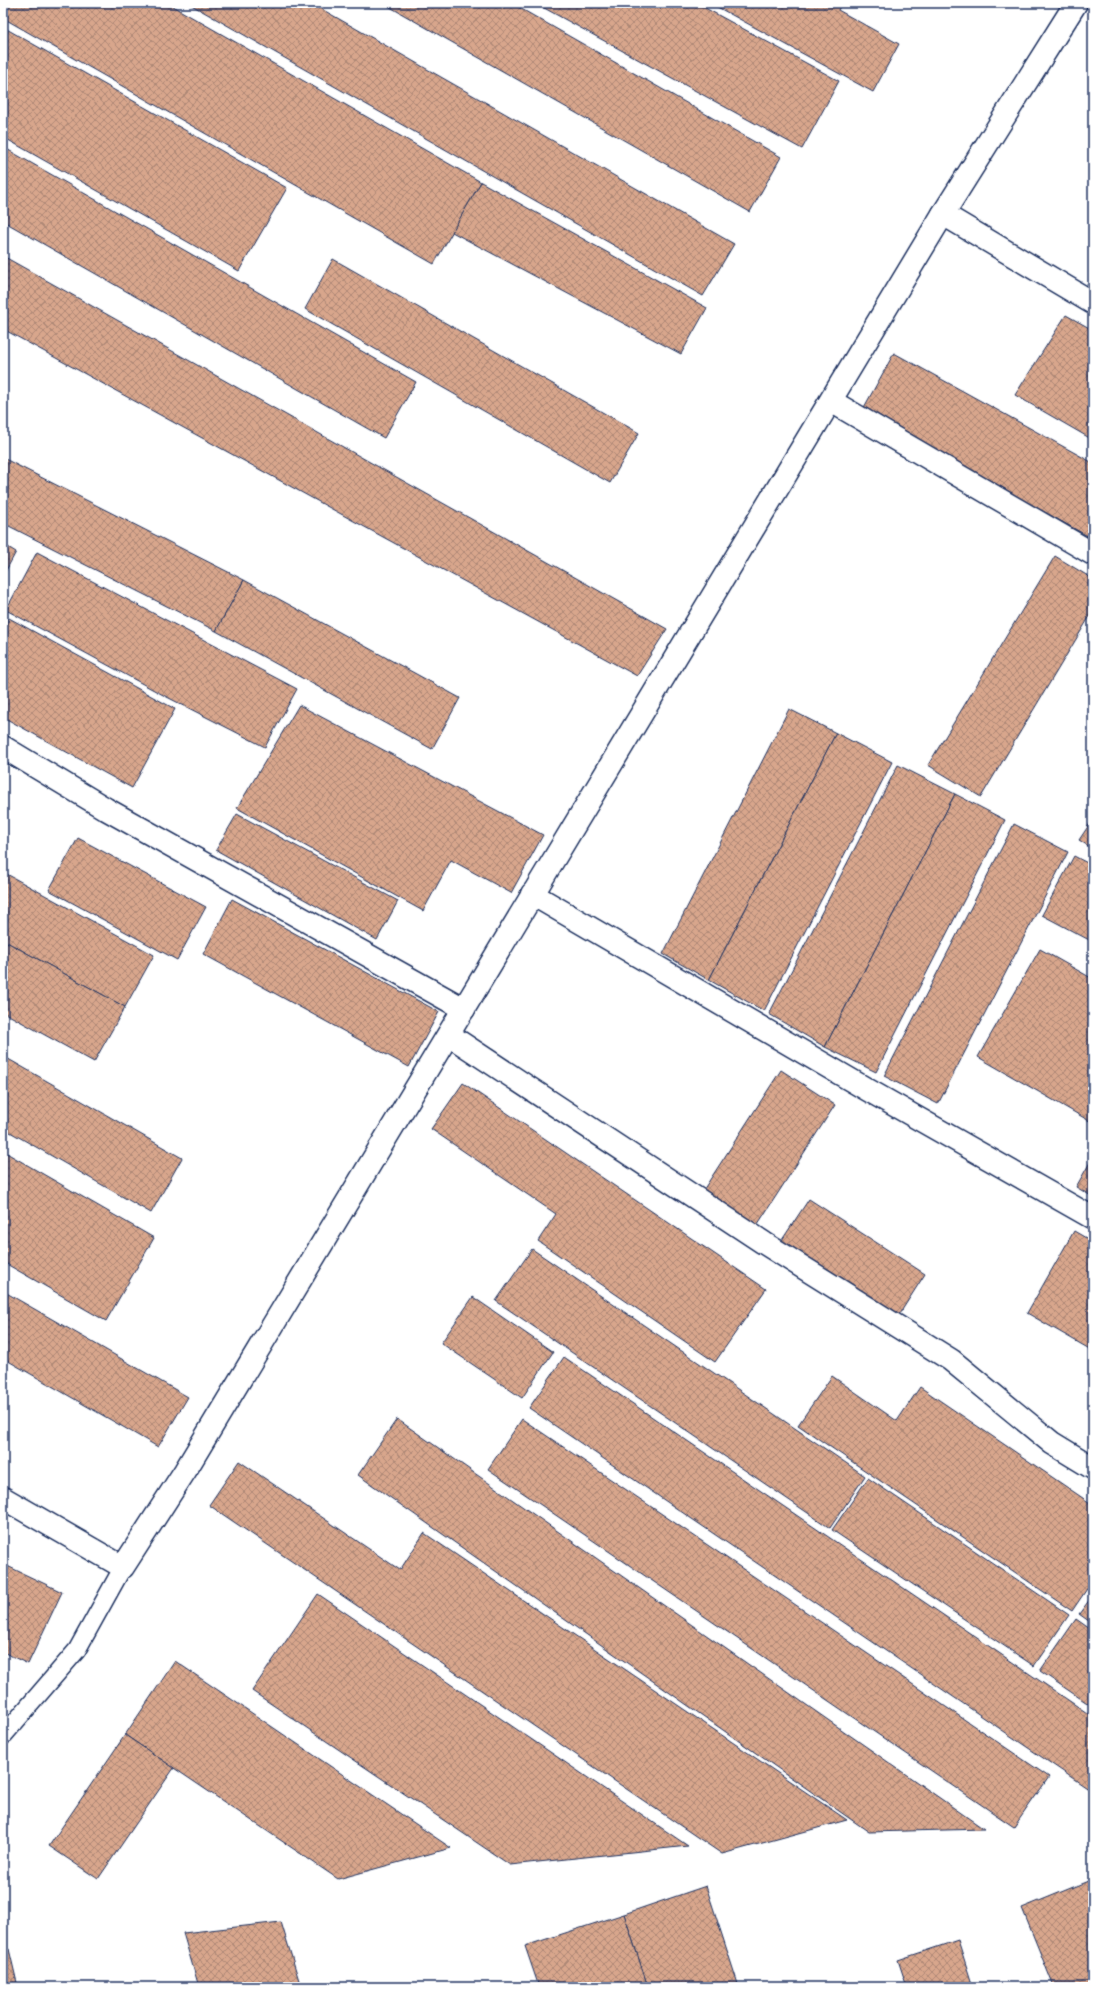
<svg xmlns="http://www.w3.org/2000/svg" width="1096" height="1990" font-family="'Architects Daughter',sans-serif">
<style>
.building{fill:url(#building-cross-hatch);stroke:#1b2f5e}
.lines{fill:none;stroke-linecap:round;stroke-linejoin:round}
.lane-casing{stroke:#1b2f5e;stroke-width:20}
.street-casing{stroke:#1b2f5e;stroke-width:25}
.lane{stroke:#fff;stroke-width:17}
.street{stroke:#fff;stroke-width:22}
</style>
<defs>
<pattern id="building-cross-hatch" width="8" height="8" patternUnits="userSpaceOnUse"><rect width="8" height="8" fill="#d8a68c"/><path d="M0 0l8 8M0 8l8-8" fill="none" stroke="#ae8876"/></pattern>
</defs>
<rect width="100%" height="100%" fill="#fff"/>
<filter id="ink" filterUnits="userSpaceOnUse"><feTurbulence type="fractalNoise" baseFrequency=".025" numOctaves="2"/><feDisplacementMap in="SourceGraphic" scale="8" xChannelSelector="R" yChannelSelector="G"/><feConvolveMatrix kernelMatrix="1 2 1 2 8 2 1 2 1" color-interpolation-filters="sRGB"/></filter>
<g filter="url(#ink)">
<g class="building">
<polygon points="7,3 167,3 481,182 434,264 3,18 3,10"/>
<polygon points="188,3 311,3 734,244 703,296"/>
<polygon points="383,3 511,3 781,157 750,212"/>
<polygon points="535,3 696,3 839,81 802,149"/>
<polygon points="710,3 842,3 838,10 899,44 873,92"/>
<polygon points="3,27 287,188 239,271 3,137"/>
<polygon points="3,147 416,382 384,438 3,221"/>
<polygon points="481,182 707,308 681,354 452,232"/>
<polygon points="3,256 667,629 637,676 3,329"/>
<polygon points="333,259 639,433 610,483 305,309"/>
<polygon points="1066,315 1093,330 1093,440 1015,395"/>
<polygon points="894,353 1093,463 1093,539 862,411"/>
<polygon points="3,458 244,580 216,631 3,523"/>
<polygon points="3,544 16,552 3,576"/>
<polygon points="37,552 297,689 265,747 165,696 6,610"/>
<polygon points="1055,556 1093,579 1093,611 981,797 928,765"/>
<polygon points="244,580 460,698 432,749 216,631"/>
<polygon points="9,618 175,709 132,788 3,717 3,630"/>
<polygon points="299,705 543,835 511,893 451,860 423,911 237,808"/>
<polygon points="789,709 836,733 709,980 663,954"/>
<polygon points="836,733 892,762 764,1011 709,980"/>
<polygon points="898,765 955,794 825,1047 769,1014"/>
<polygon points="955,794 1005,820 876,1072 825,1047"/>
<polygon points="237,814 398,901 377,940 216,850"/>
<polygon points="1093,819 1093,849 1079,840"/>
<polygon points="1014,824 1068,852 938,1104 884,1076"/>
<polygon points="78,838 206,907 177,960 49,890"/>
<polygon points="1074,856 1093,866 1093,942 1042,915"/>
<polygon points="3,872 154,955 125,1007 3,940"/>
<polygon points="232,899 439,1012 409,1067 203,954"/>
<polygon points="3,940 125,1007 94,1062 3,1012"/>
<polygon points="1040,949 1093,979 1093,1123 978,1057"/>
<polygon points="3,1056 182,1158 151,1213 3,1128"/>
<polygon points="781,1070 835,1105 754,1230 700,1195"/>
<polygon points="463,1083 766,1289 715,1362 538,1241 556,1214 431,1129"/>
<polygon points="3,1151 154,1238 106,1321 3,1262"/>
<polygon points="1093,1157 1093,1197 1076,1187"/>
<polygon points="809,1199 925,1274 895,1321 778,1246"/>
<polygon points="1074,1231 1093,1242 1093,1351 1027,1313"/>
<polygon points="532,1249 865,1476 830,1528 496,1301"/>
<polygon points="3,1291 188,1397 158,1447 3,1358"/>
<polygon points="473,1297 553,1352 522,1398 441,1343"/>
<polygon points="564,1357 1093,1717 1093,1792 529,1408"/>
<polygon points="832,1376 897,1421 920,1387 1093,1505 1093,1580 1072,1611 798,1425"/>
<polygon points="397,1419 984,1829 869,1832 358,1475"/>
<polygon points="522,1419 1049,1777 1014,1827 488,1469"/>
<polygon points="239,1461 400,1570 424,1533 847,1820 722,1854 209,1505"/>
<polygon points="868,1478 1069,1615 1034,1666 832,1530"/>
<polygon points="3,1564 62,1592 28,1664 3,1652"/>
<polygon points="318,1594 688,1846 510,1865 252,1691"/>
<polygon points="1093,1595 1093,1624 1079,1614"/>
<polygon points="1076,1619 1093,1631 1093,1707 1040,1671"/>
<polygon points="175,1661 451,1848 338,1879 125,1735"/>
<polygon points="125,1735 174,1768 98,1879 49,1846"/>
<polygon points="1093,1879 1093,1987 1054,1987 1022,1908"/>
<polygon points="706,1886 739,1987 648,1987 624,1914"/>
<polygon points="624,1914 648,1987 539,1987 525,1946"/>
<polygon points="281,1922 301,1987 199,1987 183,1933"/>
<polygon points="958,1940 973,1987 907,1987 898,1960"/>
<polygon points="9,1949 18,1987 3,1987 3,1950"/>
</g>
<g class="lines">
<defs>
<polyline id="lane" points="3,1736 77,1650 123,1567"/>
<g id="street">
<polyline points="943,214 1093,303"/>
<polyline points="831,401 1093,554"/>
<polyline points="3,747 106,809 464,1009"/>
<polyline points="532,894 868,1090 1093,1218"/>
<polyline points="449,1035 764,1243 951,1360 1052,1443 1093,1468"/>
<polyline points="3,1498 123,1567 185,1471 943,214 1076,3"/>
</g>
</defs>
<use href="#lane" class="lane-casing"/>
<use href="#street" class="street-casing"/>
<use href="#lane" class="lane"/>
<use href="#street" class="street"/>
</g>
</g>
<rect width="1096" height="1990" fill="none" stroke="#fff" stroke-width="16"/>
<rect x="8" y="8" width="1080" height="1974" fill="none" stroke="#1b2f5e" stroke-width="1.5" filter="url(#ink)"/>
</svg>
